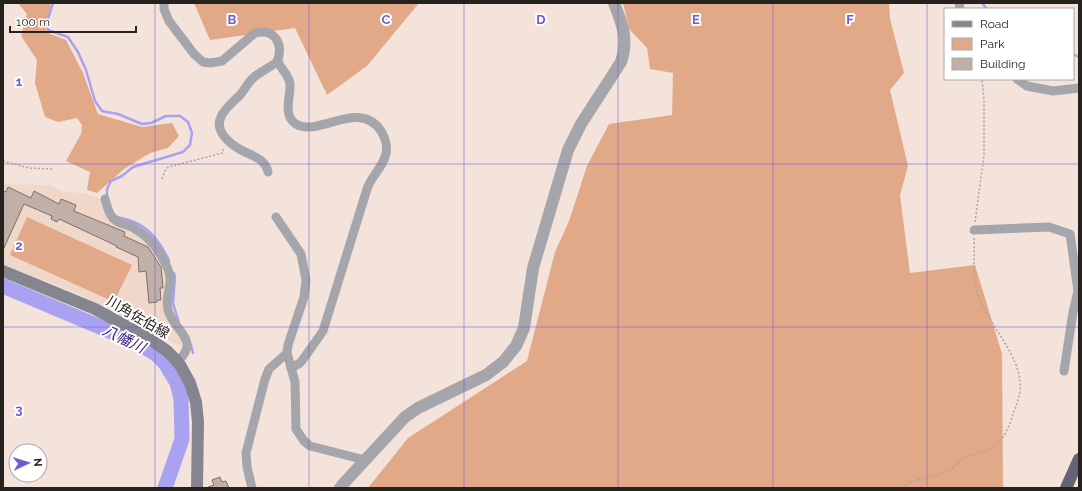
<svg xmlns="http://www.w3.org/2000/svg" width="1082" height="491" font-family="Raleway,'Noto Sans JP',sans-serif">
<style>
.built{fill:#efd7c9}
.green{fill:#e1a988}
.lines{fill:none;stroke-linecap:round;stroke-linejoin:round}
.stream{stroke:#a9a2f1;stroke-width:2.5}
.river{stroke:#a9a2f1;stroke-width:15}
.building{fill:#c0b0a7;stroke:#7e6f67}
.path{stroke:#b1a39c;stroke-width:1.5;stroke-dasharray:2 2;stroke-linecap:butt}
.minor{stroke:#a5a5ac;stroke-width:9}
.tertiary{stroke:#a5a5ac;stroke-width:12}
.secondary{stroke:#858590;stroke-width:12}
.trunk{stroke:#656472;stroke-width:12}
.grid{fill:none;stroke:#715bd5;stroke-width:1;stroke-opacity:0.55}
.labels{text-anchor:middle;stroke-width:4;stroke-linejoin:round;paint-order:stroke}
.street-label{font-size:14px;fill:#28221e;stroke:#fff}
.water-label{font-size:15px;font-style:italic;fill:#3a247e;stroke:#fff}
.grid-label{font-size:13px;text-anchor:middle;font-weight:bold;fill:#715bd5;stroke:#fff;stroke-width:4;stroke-linejoin:round;paint-order:stroke}
</style>
<rect width="100%" height="100%" fill="#f4e3da"/>
<polygon class="built" points="3,184 49,185 64,192 83,193 98,198 101,200 105,209 146,239 166,273 165,296 183,344 181,345 178,345 83,296 3,264"/>
<g class="green">
<polygon points="18,3 51,3 46,32 66,40 83,73 98,114 142,127 172,123 179,136 168,148 150,153 124,169 97,193 87,190 90,172 66,161 81,134 82,125 77,118 58,122 45,117 35,83 37,60 21,36 27,14"/>
<polygon points="194,3 419,3 367,66 327,95 295,28 210,40"/>
<polygon points="623,3 889,3 890,19 904,73 890,90 908,166 900,195 910,273 975,265 1002,354 1003,488 368,488 408,438 527,361 555,252 569,221 587,166 609,124 672,115 673,73 650,69 647,48 629,29"/>
<polygon points="27,217 132,265 114,302 10,255"/>
</g>
<g class="lines">
<g class="stream">
<polyline points="53,3 48,19 48,30 68,37 78,52 86,70 95,101 102,111 118,114 142,124 151,123 166,116 180,116 188,122 192,133 190,145 183,152 133,167 122,176 111,181 107,189 107,198"/>
<polyline points="982,3 987,9"/>
<polyline points="1073,54 1079,57"/>
<path d="M116 216C122 219 128 219 134 222 150 228 163 246 169 261"/>
<polyline points="174,273 175,277 173,303 179,323"/>
<polyline points="191,345 193,353"/>
</g>
<polyline class="river" points="3,286 138,343 157,355 165,363 177,383 181,399 182,439 165,488"/>
</g>
<g class="building">
<polygon points="8,187 31,198 34,191 59,204 61,199 76,205 74,211 125,232 124,236 148,247 161,267 163,288 160,288 161,300 157,300 157,302 149,303 146,271 139,272 138,257 116,247 117,246 59,219 57,222 51,219 52,216 24,204 3,250 3,191 6,192"/>
<polygon points="220,477 222,482 226,481 229,488 209,488 208,487 214,485 212,480"/>
</g>
<g class="lines">
<g class="path">
<polyline points="3,161 29,168 53,169"/>
<polyline points="162,179 165,171 168,167 223,153 223,148"/>
<polyline points="975,222 984,155 984,99 982,79"/>
<path d="M900 488C913 478 931 478 946 472 954 468 959 460 968 456 977 453 988 452 996 445 1005 438 1010 424 1013 414 1016 406 1019 399 1020 391 1024 357 986 323 977 292 972 275 975 256 974 238"/>
</g>
<g class="minor">
<path d="M164 3V9L169 21 194 54 203 62 210 63 222 61 255 33C275 28 284 44 277 62 269 68 259 72 252 79 247 84 244 91 239 96 233 102 224 109 221 117 214 131 230 144 241 150 252 156 265 158 268 172"/>
<polyline points="959,3 960,9"/>
<path d="M278 60C279 68 289 74 290 84 291 97 282 115 296 124 317 138 359 98 381 131 386 139 388 149 385 157 381 169 371 177 367 189L323 331 304 358 300 363 291 368"/>
<polyline points="1017,79 1027,86 1053,91 1079,88"/>
<path d="M105 199C107 205 108 213 113 218 118 224 126 224 132 227 143 233 152 241 159 252 163 259 169 268 170 277 171 289 164 300 169 313 178 334 200 341 177 362"/>
<polyline points="276,217 301,254 306,280 304,297 288,345 287,353 295,382 296,429 304,441 310,446 365,460"/>
<polyline points="974,230 1049,227 1070,234 1078,291 1073,312 1064,371"/>
<polyline points="252,488 247,467 246,453 265,379 269,369 287,353"/>
</g>
<path class="tertiary" d="M340 488 343 484 405 417 418 408 486 375 503 362 516 346 524 328 533 268 568 150 581 124 621 62C629 39 622 24 614 3"/>
<polyline class="secondary" points="3,271 95,309 150,339 167,351 174,358 180,365 190,383 196,402 198,422 197,488"/>
<polyline class="trunk" points="1066,488 1079,459"/>
</g>
<path class="grid" d="M155 3V488M309 3V488M464 3V488M618 3V488M773 3V488M927 3V488M3 164H1079M3 327H1079"/>
<g class="labels">
<g class="street-label">
<text transform="translate(138 317) rotate(30)" y="5">川角佐伯線</text>
</g>
<g class="water-label">
<text transform="translate(124 339) rotate(26)" y="5">八幡川</text>
</g>
</g>
<g class="grid-label">
<text x="232" y="24">B</text>
<text x="386" y="24">C</text>
<text x="541" y="24">D</text>
<text x="696" y="24">E</text>
<text x="850" y="24">F</text>
<text x="19" y="86">1</text>
<text x="19" y="250">2</text>
<text x="19" y="414">3</text>
</g>
<rect width="1082" height="491" fill="none" stroke="#28221e" stroke-width="8"/>
<rect x="944" y="8" width="130" height="72" fill="#ffffff" stroke="#a9a7a5"/>
<rect x="952" y="21" width="20" height="6" fill="#858590" stroke="#a9a7a5"/>
<text x="980" y="28" font-size="12" fill="#28221e">Road</text>
<rect x="952" y="38" width="20" height="12" fill="#e1a988" stroke="#a9a7a5"/>
<text x="980" y="48" font-size="12" fill="#28221e">Park</text>
<rect x="952" y="58" width="20" height="12" fill="#c0b0a7" stroke="#a9a7a5"/>
<text x="980" y="68" font-size="12" fill="#28221e">Building</text>
<g transform="translate(28 463) rotate(86)"><circle r="19" fill="#ffffff" stroke="#a9a7a5"/>
<path d="M0-3L7 15L0 10L-7 15Z" fill="#715bd5"/>
<text y="-6" font-size="11" font-weight="bold" text-anchor="middle" fill="#28221e">N</text>
</g>
<path d="M10 26v6h126v-6" fill="none" stroke="#28221e" stroke-width="2"/>
<text x="16" y="26" font-size="12" fill="#28221e" stroke="#ffffff" stroke-width="3" paint-order="stroke">100 m</text>
</svg>
